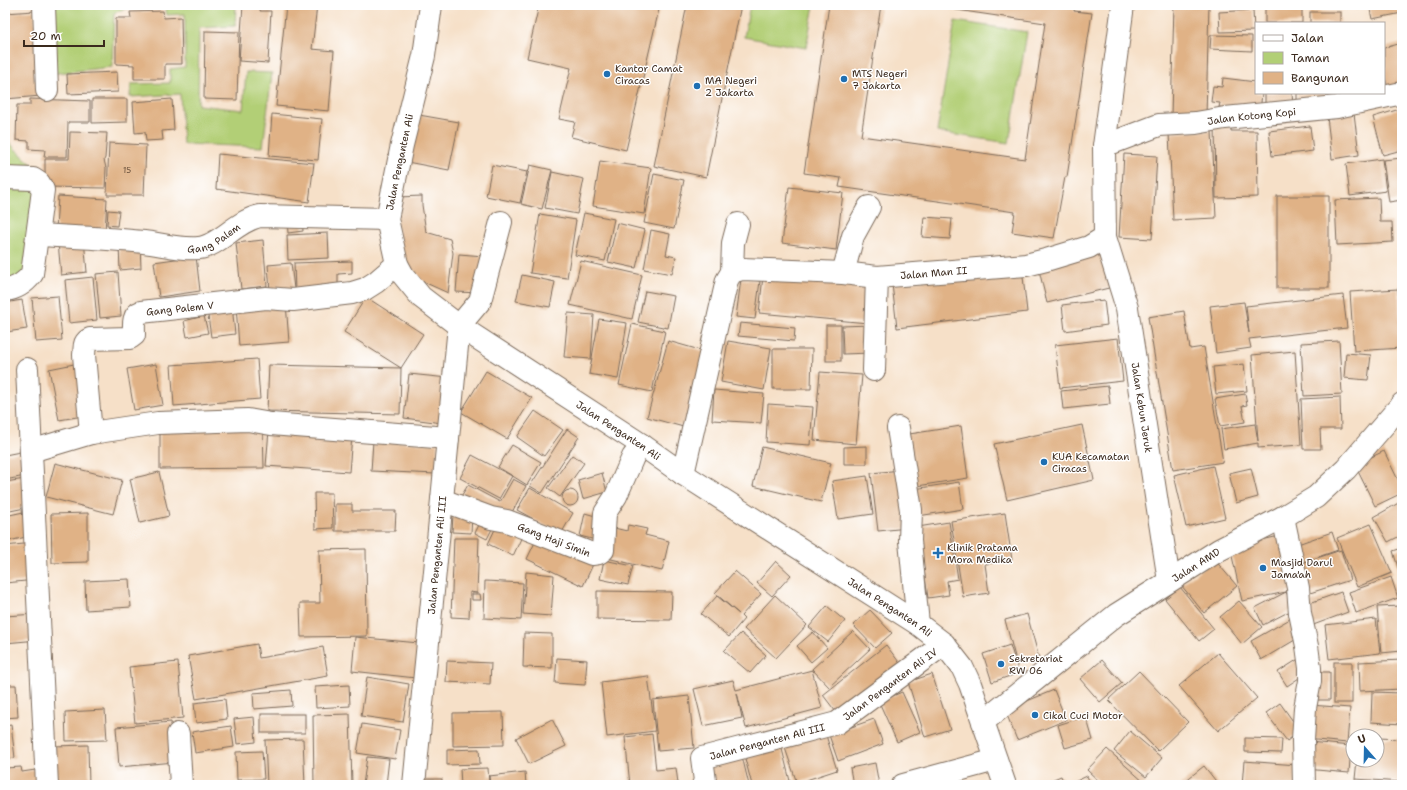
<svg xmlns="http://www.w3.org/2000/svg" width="1407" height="790" font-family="'Shantell Sans',sans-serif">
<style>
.green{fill:#b2cf76;stroke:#767c4a}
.building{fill:#e0b286}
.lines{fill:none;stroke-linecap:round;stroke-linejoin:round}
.street-casing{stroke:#7c6a5a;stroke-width:24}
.secondary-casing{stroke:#7c6a5a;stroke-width:24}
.street{stroke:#fff;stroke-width:22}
.secondary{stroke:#fff;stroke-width:22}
.poi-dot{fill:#1f6fb2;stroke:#fff;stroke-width:1.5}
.labels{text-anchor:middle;stroke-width:3;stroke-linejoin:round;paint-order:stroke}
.number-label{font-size:8px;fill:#644c38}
.poi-label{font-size:10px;fill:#3b2a1e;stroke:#fff;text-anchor:start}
.street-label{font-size:10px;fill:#3b2a1e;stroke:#fff}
</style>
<rect width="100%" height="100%" fill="#fff"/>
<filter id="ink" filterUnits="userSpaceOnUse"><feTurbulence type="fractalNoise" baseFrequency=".025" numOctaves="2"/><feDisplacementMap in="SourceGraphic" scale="8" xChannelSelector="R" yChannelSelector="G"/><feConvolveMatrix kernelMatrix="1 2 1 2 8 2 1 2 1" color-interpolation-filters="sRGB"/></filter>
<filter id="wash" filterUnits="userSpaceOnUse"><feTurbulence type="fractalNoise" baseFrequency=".012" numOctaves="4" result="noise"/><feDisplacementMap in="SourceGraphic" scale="16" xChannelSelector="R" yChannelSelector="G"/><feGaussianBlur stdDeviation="0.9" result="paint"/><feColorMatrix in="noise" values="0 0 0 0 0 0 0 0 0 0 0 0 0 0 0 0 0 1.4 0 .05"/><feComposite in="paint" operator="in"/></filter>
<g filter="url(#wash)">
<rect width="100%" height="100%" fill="#f6e0c8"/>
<g class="green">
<path d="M55 5H236L235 26 199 28 198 105 243 110 246 72 272 73 263 147 183 144 180 94 130 97 131 84 170 83V69L185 67V14L167 15 165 6C149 7 128 5 114 13L112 67 49 74Z"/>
<polygon points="750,5 814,5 806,48 744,37"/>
<polygon points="955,21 1027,32 1009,143 937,132"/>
<polygon points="5,137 14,148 38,170 43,281 32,286 5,285"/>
</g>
<g id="blocks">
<g class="building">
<polygon points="243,5 261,5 260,11 271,11 268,63 239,61"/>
<polygon points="286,5 317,5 312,49 334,51 329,111 276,106"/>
<polygon points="539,5 660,5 626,150 571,137 575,122 559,119 571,68 527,58"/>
<polygon points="687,5 741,5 706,177 654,166"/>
<polygon points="829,5 881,5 861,136 1025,159 1045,23 950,9 951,5 1075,5 1074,11 1092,13 1067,177 1065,177 1054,238 1012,232 1015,212 839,187 841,178 804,173"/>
<polygon points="1174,5 1209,5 1206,116 1171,116"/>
<rect x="1265" y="5" width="37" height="18"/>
<polygon points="1369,5 1402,5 1402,13 1372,19"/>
<polygon points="1253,10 1254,31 1220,32 1219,12"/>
<polygon points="34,11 41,96 5,99 5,13"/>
<polygon points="163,11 164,18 181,17 182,64 165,64 165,79 134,79 134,65 116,64 116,18 131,18 130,12"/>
<rect x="1310" y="12" width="30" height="11"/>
<polygon points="205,31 239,32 237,100 204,99"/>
<polygon points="1211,35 1252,36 1252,51 1210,49"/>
<polygon points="1402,43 1402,85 1388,89 1384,73 1384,48"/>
<polygon points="117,72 118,92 68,94 67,74"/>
<polygon points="1223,78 1256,82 1256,93 1262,93 1260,112 1219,107 1220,103 1211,102 1213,86 1222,87"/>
<polygon points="1265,93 1292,93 1293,106 1265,108"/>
<polygon points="1297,93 1328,93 1328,105 1297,107"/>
<polygon points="30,99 90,101 90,122 68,122 67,157 44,157 45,150 29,149 29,141 16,140 17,105 30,105"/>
<polygon points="92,99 127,99 127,122 92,123"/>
<polygon points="172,99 174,130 162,131 163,140 146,141 145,132 135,133 133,102"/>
<polygon points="1400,109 1402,117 1402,150 1383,155 1373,117"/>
<polygon points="1354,113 1359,155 1332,159 1327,117"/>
<polygon points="272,114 322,119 318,160 269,156"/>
<polygon points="419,115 459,122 449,170 407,162"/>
<polygon points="1231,122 1231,131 1257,131 1258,197 1216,198 1215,123"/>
<polygon points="1310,126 1313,151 1272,156 1269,131"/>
<polygon points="1212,131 1216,218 1173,220 1169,133"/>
<polygon points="70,132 107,133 105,158 104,160 106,168 105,188 47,187 45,170 45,159 69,159"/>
<polygon points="109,143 146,145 144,195 107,195"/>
<polygon points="218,154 314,163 309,202 216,189"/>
<polygon points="1124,154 1157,156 1152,239 1119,237"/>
<polygon points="1402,158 1402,200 1389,202 1383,160"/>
<polygon points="1382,159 1386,191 1350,196 1346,164"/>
<polygon points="600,161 651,168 644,214 593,206"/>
<polygon points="492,165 527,172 520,203 486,196"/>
<polygon points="530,165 552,170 542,209 521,204"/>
<polygon points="552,172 584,179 577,214 545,208"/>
<polygon points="654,174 684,180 674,229 644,223"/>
<polygon points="789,187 843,193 836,250 782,243"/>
<polygon points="58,196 107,199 105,232 56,230"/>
<polygon points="422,196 422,205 426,232 450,239 453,253 448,293 415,278 402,252 396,221 398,197"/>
<rect x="1277" y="196" width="52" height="92"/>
<polygon points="1379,198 1380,222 1392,222 1393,242 1337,245 1335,200"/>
<polygon points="108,210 119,211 117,226 107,225"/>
<polygon points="584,213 614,219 605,261 575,255"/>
<polygon points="540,214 576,220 567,278 530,273"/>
<polygon points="924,217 952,219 950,239 922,237"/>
<polygon points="302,218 303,231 288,233 287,220"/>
<polygon points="617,223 645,230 636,268 608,262"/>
<polygon points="651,230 670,234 666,255 676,257 672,274 644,269"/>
<polygon points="328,233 329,258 288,260 287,235"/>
<polygon points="84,240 87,272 61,275 58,242"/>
<polygon points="263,240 267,286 241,289 236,243"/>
<polygon points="140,245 141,268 120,270 119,246"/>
<polygon points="1103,250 1113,287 1047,303 1038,266"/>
<polygon points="459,254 484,256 481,293 456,292"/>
<polygon points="196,256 200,291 159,297 154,262"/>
<polygon points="352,261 352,273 338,274 338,288 295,290 294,263"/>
<polygon points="581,261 642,275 632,319 570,305"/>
<polygon points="291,263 294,289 270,291 268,265"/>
<polygon points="1022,268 1027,312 897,328 892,284"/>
<polygon points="118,272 121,316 100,318 96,274"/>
<polygon points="522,275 555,282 550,307 516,301"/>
<polygon points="763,276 872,286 868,323 759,313"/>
<polygon points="93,277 97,320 69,323 65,280"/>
<polygon points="741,279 760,281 755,319 736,317"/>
<polygon points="1398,289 1402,348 1354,351 1350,292"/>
<polygon points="645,291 674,296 668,328 638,322"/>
<polygon points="1343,295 1347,328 1249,339 1251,348 1216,353 1210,306 1244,302 1249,333 1246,306"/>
<polygon points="58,296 62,340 36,342 32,298"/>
<polygon points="366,297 423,334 401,368 344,332"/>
<polygon points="22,300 27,329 6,332 5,303"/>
<polygon points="1104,300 1107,325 1065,331 1062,305"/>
<polygon points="286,303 289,342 239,346 236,306"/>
<polygon points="232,306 235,334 211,337 207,309"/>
<polygon points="1184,311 1190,349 1204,347 1223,462 1173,470 1148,317"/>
<polygon points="568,313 594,315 591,359 564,357"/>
<polygon points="204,316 208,333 187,337 184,321"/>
<polygon points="599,319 627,323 618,379 589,374"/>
<polygon points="740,323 795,328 794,341 738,336"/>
<polygon points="632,324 665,331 652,392 619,385"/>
<rect x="826" y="325" width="15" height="36"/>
<polygon points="870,325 871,353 843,354 842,326"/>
<polygon points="1118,338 1123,381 1060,388 1055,345"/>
<polygon points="668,341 707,352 687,428 647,417"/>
<polygon points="728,341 771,348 764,390 721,382"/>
<polygon points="1339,341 1342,394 1304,396 1301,343"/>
<polygon points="773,349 812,349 811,389 773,389"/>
<polygon points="1295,351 1301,445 1258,448 1258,443 1224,449 1221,429 1255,424 1258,441 1252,355"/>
<polygon points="1346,353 1371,355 1368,380 1344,378"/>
<polygon points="257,359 260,399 174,406 171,365"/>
<polygon points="79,363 89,415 59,420 49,369"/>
<polygon points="156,364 163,405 134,410 127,369"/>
<polygon points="1244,364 1247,391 1216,394 1213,367"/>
<polygon points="269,365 401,368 400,414 267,411"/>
<polygon points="486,371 532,398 507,439 461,412"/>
<polygon points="820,372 862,375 856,444 814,440"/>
<polygon points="409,374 448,378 442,423 404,418"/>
<polygon points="1108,386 1110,404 1063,409 1061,391"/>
<polygon points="714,390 764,394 761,423 712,420"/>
<polygon points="1245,394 1247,405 1242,406 1245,422 1220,426 1215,399"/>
<polygon points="1340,397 1341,429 1320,429 1321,449 1303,449 1301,399"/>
<polygon points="768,404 813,407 810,445 766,442"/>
<polygon points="535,411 563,430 544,456 517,437"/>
<polygon points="1082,425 1094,480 1007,500 994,444"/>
<polygon points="263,426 264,468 160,469 160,428"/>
<polygon points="961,426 968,478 911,487 903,435"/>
<polygon points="567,429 579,437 542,493 530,486"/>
<polygon points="269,430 352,436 349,472 266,466"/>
<polygon points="373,441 437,444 436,474 371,471"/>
<polygon points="512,445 541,462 527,485 498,467"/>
<polygon points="867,446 867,464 844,464 844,447"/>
<polygon points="762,447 831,463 821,502 753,486"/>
<polygon points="25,451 30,475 5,480 5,455"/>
<polygon points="1384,451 1402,488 1402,493 1375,506 1355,465"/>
<polygon points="472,455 512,476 499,499 460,478"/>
<polygon points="572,455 584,463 560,497 548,488"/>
<polygon points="55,463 122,480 113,514 46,497"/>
<polygon points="1213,466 1225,518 1186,527 1174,475"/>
<polygon points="1251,468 1258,497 1236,503 1229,473"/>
<polygon points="901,470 908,528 878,531 871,473"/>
<polygon points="159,472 169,516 140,523 130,479"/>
<polygon points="602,473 607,492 583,499 578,480"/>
<polygon points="867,476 873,514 838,519 832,481"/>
<polygon points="25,479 30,507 5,512 5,482"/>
<polygon points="513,479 526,486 511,514 460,498 468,485 500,502"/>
<polygon points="959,482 963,509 918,516 914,489"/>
<polygon points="530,488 573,513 561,534 517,510"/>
<circle cx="570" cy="498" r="8"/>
<polygon points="314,493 332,493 333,528 315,529"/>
<polygon points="1402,501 1402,535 1388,542 1374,517"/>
<polygon points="335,504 352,504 352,511 396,511 395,531 335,531"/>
<polygon points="28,511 34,535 5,542 5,516"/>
<polygon points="88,513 88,562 52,563 51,514"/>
<polygon points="585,513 602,518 596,540 580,536"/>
<polygon points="1005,513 1012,560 985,564 989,593 963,597 951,521"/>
<polygon points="453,515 472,516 471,533 452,532"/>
<polygon points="481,521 493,527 487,539 475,533"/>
<polygon points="499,521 524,532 513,556 488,544"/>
<polygon points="949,522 958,579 947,581 949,595 928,598 918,527"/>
<polygon points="1371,524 1392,573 1357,587 1337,538"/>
<polygon points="628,525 647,529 645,535 669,541 662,571 607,558 614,528 627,531"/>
<polygon points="1332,532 1338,550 1301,563 1295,545"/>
<polygon points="539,534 595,560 583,586 527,559"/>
<polygon points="1284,535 1296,590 1242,601 1230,547"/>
<polygon points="454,538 479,538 477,593 470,592 469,618 451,617"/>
<polygon points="33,543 36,580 5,583 5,546"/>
<polygon points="1402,548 1402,581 1393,551"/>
<polygon points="366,549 367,636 301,637 300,603 320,603 319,550"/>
<polygon points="1341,550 1350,580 1307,594 1299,564"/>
<polygon points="1214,559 1237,586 1204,613 1181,585"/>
<polygon points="604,560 633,566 628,585 600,579"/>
<polygon points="776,561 791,575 772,596 757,583"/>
<polygon points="735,571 761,594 741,616 744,619 729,637 701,614 717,596 739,614 715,593"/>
<polygon points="526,572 554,575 551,616 523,614"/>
<polygon points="1391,577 1398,598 1356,613 1349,592"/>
<polygon points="129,579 131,607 86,610 85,581"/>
<polygon points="485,581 523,583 521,620 484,618"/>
<polygon points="1180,587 1214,629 1199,641 1165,599"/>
<polygon points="597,591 672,592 671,620 597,619"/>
<polygon points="1286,592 1294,609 1263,625 1255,608"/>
<polygon points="1341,592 1348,612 1308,627 1301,606"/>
<polygon points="472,594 480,594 481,600 472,600"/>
<polygon points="775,595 807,625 776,658 744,629"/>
<polygon points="1239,601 1262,627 1242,644 1220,617"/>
<polygon points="827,606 845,621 828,642 809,627"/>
<polygon points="1402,606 1402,651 1381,653 1377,607"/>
<polygon points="870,610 892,633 875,648 853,625"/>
<polygon points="36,614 38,640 5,643 5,616"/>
<polygon points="1027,614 1039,658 1017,664 1005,620"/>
<polygon points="1290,619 1300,637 1261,660 1251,641"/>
<polygon points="1376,619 1380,653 1329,659 1325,625"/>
<polygon points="853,631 870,649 829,687 812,669"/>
<polygon points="813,632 827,648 811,662 797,646"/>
<polygon points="524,633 552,634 552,668 523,667"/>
<polygon points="741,633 766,655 750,673 724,651"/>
<polygon points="355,637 419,643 416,678 352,671"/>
<polygon points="257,644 259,658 323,647 328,676 196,699 188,656"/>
<polygon points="886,645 902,666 839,716 823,695"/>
<polygon points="1010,645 1019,673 992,682 983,654"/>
<polygon points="1218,653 1257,698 1218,731 1179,686"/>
<polygon points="557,658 587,660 585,685 555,683"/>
<polygon points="1300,658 1308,672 1287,686 1278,672"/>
<polygon points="1102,660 1122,683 1100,702 1080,679"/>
<polygon points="1402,660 1402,689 1360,691 1359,662"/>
<polygon points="447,661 491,663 490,684 446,682"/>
<polygon points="178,662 183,718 135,723 129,667"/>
<rect x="1334" y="662" width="18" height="41"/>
<polygon points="812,670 822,708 746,728 737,693 742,718 703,726 694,689 733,680 736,690"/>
<polygon points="1139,671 1188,722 1158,751 1108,700"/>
<polygon points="1314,672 1330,672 1330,700 1315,700"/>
<polygon points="932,674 950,729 925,737 908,682"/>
<polygon points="648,676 655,731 607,737 601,682"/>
<polygon points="367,677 409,684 403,722 361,716"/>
<polygon points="5,685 16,685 18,717 5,718"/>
<polygon points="349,685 350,706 316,708 315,687"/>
<polygon points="291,690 292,706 254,709 253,693"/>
<polygon points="1054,690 1066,720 1017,740 1005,710"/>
<polygon points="902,692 920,732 897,742 879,702"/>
<polygon points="1372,692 1402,693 1402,724 1371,722"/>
<polygon points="689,696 694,748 658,751 653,700"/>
<polygon points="225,699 227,719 196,723 194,703"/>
<polygon points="1280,703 1300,731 1287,741 1266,713"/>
<polygon points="1310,705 1350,708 1347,743 1306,739"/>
<polygon points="105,710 107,740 66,741 65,712"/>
<polygon points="503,712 504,745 453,746 453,713"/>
<rect x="261" y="714" width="44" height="19"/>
<polygon points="350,714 352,785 314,785 313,715"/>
<polygon points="1086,716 1093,740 1065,748 1058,725"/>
<polygon points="254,717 256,742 237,744 234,719"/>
<polygon points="552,719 566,746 529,764 516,738"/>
<polygon points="874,719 883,744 838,761 829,735"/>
<polygon points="171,722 175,762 119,767 116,727"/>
<polygon points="362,724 400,730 395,759 357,753"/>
<polygon points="11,725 15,758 5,759 5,726"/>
<polygon points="231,726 234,747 195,753 192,732"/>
<polygon points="824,729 837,770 797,783 783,742"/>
<polygon points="1130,731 1162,758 1146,777 1114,751"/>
<polygon points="652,734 656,770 676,768 678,783 661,785 630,785 625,737"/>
<polygon points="1245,738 1282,739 1281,753 1245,752"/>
<polygon points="1377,738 1402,739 1402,782 1355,779 1357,760 1377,760"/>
<polygon points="303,739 305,785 267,785 265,740"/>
<polygon points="780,741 790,781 775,785 752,785 743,751"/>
<polygon points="1309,742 1351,746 1349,773 1306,769"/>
<polygon points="88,745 89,785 55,785 53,746"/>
<polygon points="479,749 480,764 447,765 447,750"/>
<polygon points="1107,749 1145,783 1143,785 1103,785 1087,770"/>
<polygon points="262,751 264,779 237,780 236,752"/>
<polygon points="742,756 749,785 710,785 705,766"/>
<polygon points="367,757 389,759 386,785 363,785"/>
<polygon points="1244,761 1297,765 1295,785 1242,785"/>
<polygon points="875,763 879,785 853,785 850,768"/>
<polygon points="1204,766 1219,785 1180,785"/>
<polygon points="21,767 22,772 42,769 44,785 5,785 5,768"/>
<polygon points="488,768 489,785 461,785 460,769"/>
<polygon points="525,772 526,785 490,785 489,776"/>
<polygon points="1061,776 1065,785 1045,785 1044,783"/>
<polygon points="1087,776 1091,785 1068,785"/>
<rect x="419" y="779" width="23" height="6"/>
</g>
</g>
</g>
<g filter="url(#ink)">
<use href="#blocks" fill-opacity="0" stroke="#7c6a5a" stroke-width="1"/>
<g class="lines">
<defs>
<g id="street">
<polyline points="44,5 47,90"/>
<path id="s1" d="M1104 146 1159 125 1196 123 1225 118 1337 107 1402 93"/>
<path d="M5 178 33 179 39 183 43 190 32 274C25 283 17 289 5 290"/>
<path id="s2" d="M38 235C73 237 109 238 144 242 162 244 181 250 199 248 219 246 236 221 260 216L387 219"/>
<path id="s3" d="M1105 237 1127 308 1169 581"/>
<path d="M397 264 376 282 365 289 352 293 293 300 266 298 141 312C132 315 134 326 134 335L130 338 90 339C83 342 85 347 84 355L91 433 158 423 248 420 271 424 448 438"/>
<polyline points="732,272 733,243 738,224"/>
<polyline points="843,273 853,236 869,207"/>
<polyline points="27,369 47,785"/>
<polyline points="874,370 877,277"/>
<polyline points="898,428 911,510 910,541 918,624"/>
<polyline points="31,451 91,433"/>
<path id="s4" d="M683 474 727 280 732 272 742 269 843 273 877 277 1026 265 1046 260 1089 247 1105 237 1104 146 1123 5"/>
<path id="s5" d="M442 500 491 518 507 521 592 554 599 553 603 550 605 513 616 496 633 457 642 445"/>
<polyline points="1283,517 1298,588 1300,613 1307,646 1310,668 1310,681 1305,708 1303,740 1304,785"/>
<path id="s6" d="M983 722 1116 615 1219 550 1283 517 1316 497 1346 469 1402 404"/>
<polyline points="178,734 181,785"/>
<path id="s7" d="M414 785 459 326 480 301 501 222"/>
<path id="s8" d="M703 785 705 781 702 758 837 723 944 644"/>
<polyline points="903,785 996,760"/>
</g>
<g id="secondary">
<path id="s9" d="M431 5 424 56 402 145 387 219 397 264 403 275 421 297 459 326 642 445 683 474 918 624 944 644 962 667 970 684 1005 785"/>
</g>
</defs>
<use href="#street" class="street-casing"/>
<use href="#secondary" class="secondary-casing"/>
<use href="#street" class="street"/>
<use href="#secondary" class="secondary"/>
</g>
</g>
<g class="poi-dot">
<circle cx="607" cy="74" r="4"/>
<circle cx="844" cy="79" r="4"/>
<circle cx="697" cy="86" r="4"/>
<circle cx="1044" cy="462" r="4"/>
<path d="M936 547h4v4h4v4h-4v4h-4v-4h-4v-4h4z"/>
<circle cx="1263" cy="568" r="4"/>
<circle cx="1001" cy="664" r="4"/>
<circle cx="1035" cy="715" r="4"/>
</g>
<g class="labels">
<g class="number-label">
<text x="127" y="173">15</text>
</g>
<g class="poi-label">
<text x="615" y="72">Kantor Camat<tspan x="615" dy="12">Ciracas</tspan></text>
<text x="852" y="77">MTS Negeri<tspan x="852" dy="12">7 Jakarta</tspan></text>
<text x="705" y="84">MA Negeri<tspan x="705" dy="12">2 Jakarta</tspan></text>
<text x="1052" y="460">KUA Kecamatan<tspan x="1052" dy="12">Ciracas</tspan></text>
<text x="947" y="551">Klinik Pratama<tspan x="947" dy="12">Mora Medika</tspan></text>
<text x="1271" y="566">Masjid Darul<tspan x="1271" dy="12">Jama'ah</tspan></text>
<text x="1009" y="662">Sekretariat<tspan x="1009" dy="12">RW 06</tspan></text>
<text x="1043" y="719">Cikal Cuci Motor</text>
</g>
<g class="street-label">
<text dy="4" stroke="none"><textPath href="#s1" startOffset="152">Jalan Kotong Kopi</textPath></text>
<text transform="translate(399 162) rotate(-78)" y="4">Jalan Penganten Ali</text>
<text dy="4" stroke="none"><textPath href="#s2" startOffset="179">Gang Palem</textPath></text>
<text dy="4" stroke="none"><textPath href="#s4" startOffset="411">Jalan Man II</textPath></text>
<text transform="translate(180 308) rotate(-6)" y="4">Gang Palem V</text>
<text dy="4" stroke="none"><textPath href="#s3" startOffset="175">Jalan Kebun Jeruk</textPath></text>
<text dy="4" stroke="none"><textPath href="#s9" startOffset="544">Jalan Penganten Ali</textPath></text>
<text dy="4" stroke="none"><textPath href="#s5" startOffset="119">Gang Haji Simin</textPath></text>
<text dy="4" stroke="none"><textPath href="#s7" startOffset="231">Jalan Penganten Ali III</textPath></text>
<text dy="4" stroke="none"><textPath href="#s6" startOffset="265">Jalan AMD</textPath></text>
<text dy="4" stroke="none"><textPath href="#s9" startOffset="868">Jalan Penganten Ali</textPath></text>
<text dy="4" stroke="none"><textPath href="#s8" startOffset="233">Jalan Penganten Ali IV</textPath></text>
<text dy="4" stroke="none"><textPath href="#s8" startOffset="95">Jalan Penganten Ali III</textPath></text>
</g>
</g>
<rect width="1407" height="790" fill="none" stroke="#fff" stroke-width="20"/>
<rect x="1255" y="22" width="130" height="72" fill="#ffffff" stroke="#b1aaa5"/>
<rect x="1263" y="35" width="20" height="6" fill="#ffffff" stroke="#b1aaa5"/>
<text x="1291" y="42" font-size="12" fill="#3b2a1e">Jalan</text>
<rect x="1263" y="52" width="20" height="12" fill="#b2cf76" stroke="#b1aaa5"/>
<text x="1291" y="62" font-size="12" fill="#3b2a1e">Taman</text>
<rect x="1263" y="72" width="20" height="12" fill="#e0b286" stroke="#b1aaa5"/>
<text x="1291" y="82" font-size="12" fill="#3b2a1e">Bangunan</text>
<g transform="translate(1365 748) rotate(340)"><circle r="19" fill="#ffffff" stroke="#b1aaa5"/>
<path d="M0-3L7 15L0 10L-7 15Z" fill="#1f6fb2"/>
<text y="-6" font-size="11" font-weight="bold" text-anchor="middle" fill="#3b2a1e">U</text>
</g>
<path d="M24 40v6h80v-6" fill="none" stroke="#3b2a1e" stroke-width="2"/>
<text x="30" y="40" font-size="12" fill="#3b2a1e" stroke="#ffffff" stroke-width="3" paint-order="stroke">20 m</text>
</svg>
